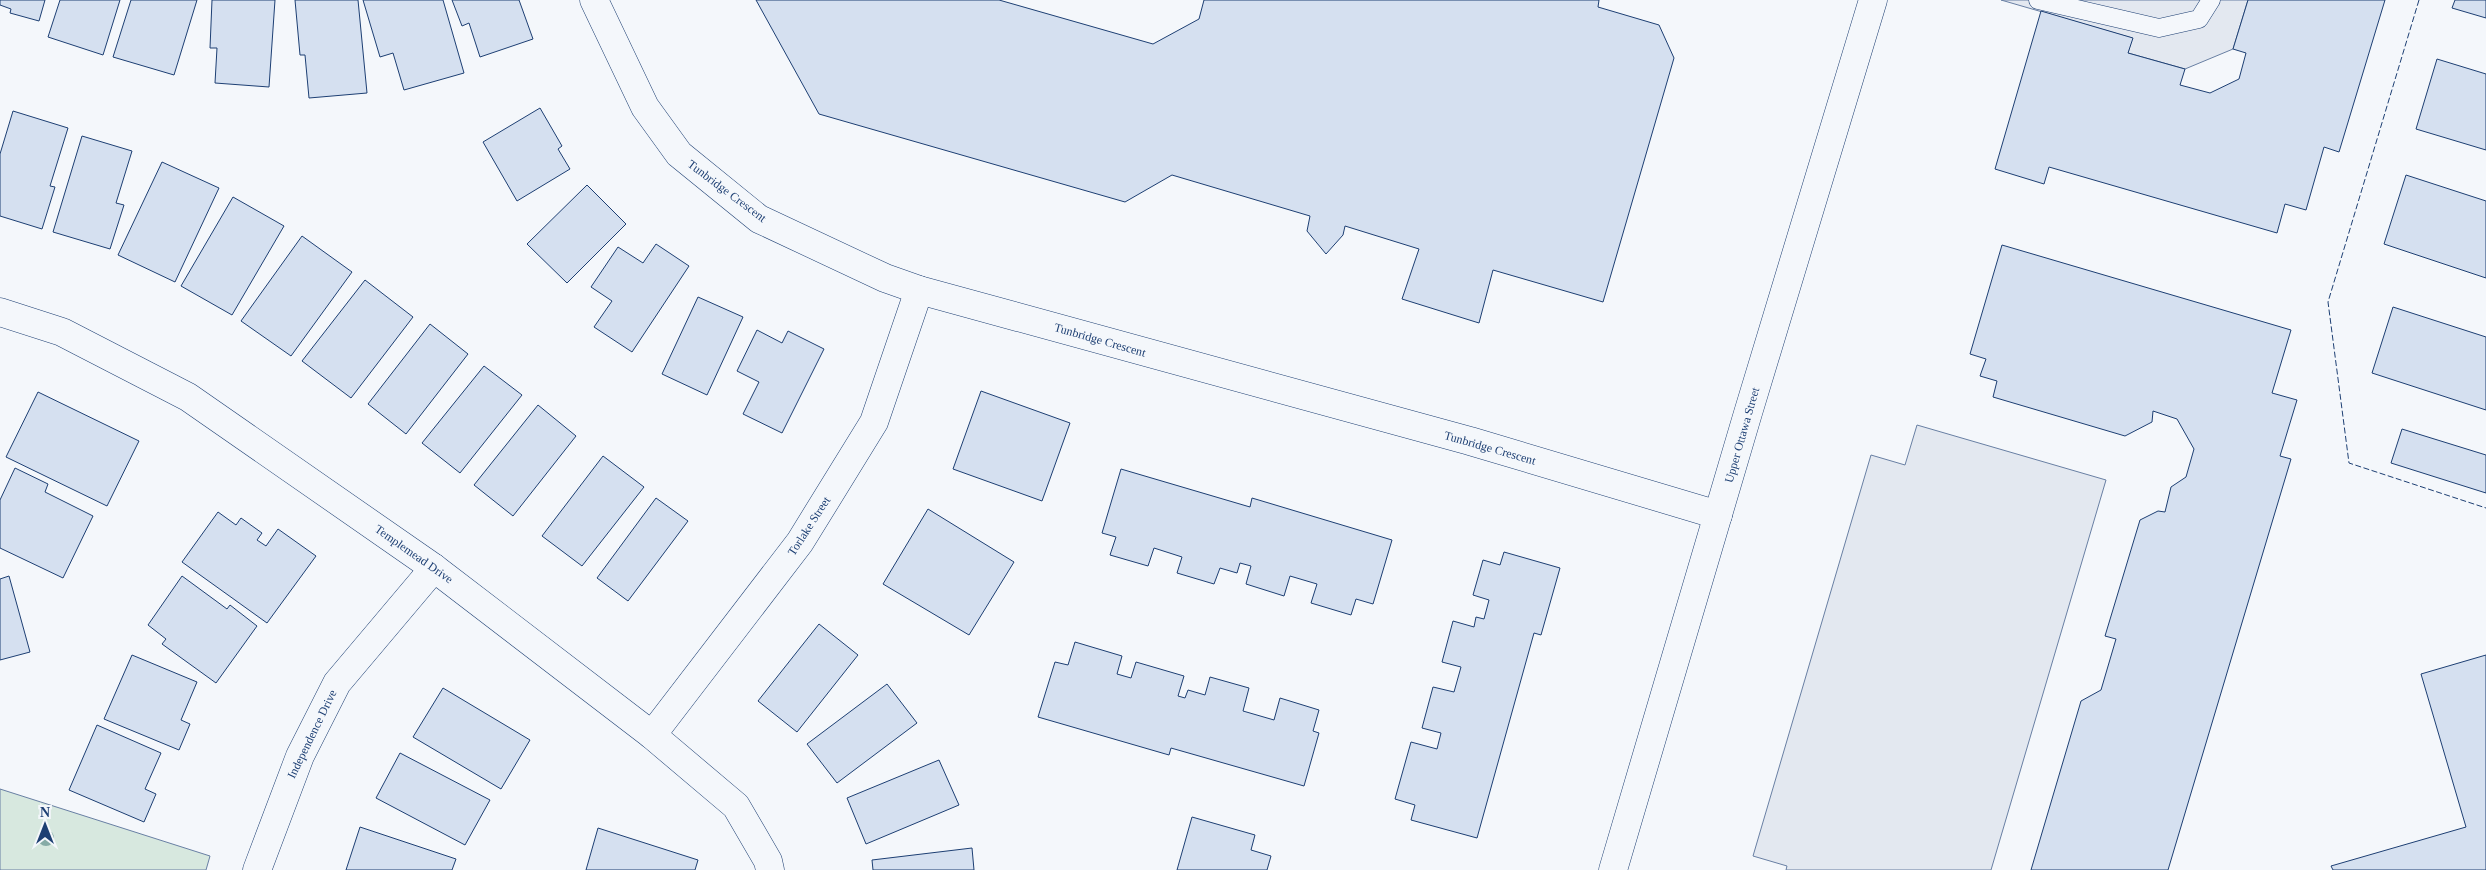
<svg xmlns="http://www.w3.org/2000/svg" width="2486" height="870" font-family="Georgia,serif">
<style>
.green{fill:#d7e8df;stroke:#687fa3}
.parking{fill:#e3e8f0;stroke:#687fa3}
.building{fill:#d5e0f0;stroke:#1d3f73}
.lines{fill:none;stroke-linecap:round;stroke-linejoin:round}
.lane-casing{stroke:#1d3f73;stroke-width:19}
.street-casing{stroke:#1d3f73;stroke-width:29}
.secondary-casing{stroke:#1d3f73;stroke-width:29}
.lane{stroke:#f4f7fb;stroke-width:18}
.street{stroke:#f4f7fb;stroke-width:28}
.secondary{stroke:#f4f7fb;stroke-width:28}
.fence{stroke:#1d3f73;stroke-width:1;stroke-dasharray:6 2.5;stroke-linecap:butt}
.tree{fill:#86aba6}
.labels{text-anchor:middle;stroke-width:4;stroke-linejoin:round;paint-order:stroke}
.street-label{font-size:12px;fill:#1d3f73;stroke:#f4f7fb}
</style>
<rect width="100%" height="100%" fill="#f4f7fb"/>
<polygon class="green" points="0,789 210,856 206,870 0,870"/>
<g class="parking">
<polygon points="2001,0 2248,0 2233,49 2185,69 2128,53 2132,38"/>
<polygon points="1917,425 2106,480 1991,870 1786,870 1787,866 1753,856 1871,455 1905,465"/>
</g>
<g class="building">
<polygon points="0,0 45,0 39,21 10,13 11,9 0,5"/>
<polygon points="60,0 120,0 103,55 48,37"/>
<polygon points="131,0 197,0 174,75 113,57"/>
<polygon points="212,0 275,0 269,87 215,83 217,48 210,48"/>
<polygon points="295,0 358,0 367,93 309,98 305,55 300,55"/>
<polygon points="363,0 443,0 464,73 404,90 393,53 380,57"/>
<polygon points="452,0 519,0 533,39 480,57 469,23 462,26"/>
<polygon points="756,0 999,0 1153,44 1199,19 1204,0 1599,0 1598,7 1659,25 1674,58 1603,302 1493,270 1479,323 1402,299 1419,249 1345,226 1343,235 1326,254 1307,231 1310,216 1172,175 1125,202 819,114"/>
<polygon points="2248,0 2385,0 2339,152 2324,147 2306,210 2285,204 2277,233 2049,167 2044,184 1995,169 2041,11 2133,38 2128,53 2185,69 2180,85 2210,93 2239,79 2246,53 2233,49"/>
<polygon points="2455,0 2486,0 2486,18 2452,8"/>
<polygon points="2437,59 2486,74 2486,150 2416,129"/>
<polygon points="540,108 562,146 558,149 570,169 517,201 483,142"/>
<polygon points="13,111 68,128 50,186 55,187 42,229 0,216 0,154"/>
<polygon points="82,136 132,151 116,203 124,205 110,249 53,232"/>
<polygon points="162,162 219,188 175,282 118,255"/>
<polygon points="2406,175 2486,201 2486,278 2384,244"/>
<polygon points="587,185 626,224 567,283 527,244"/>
<polygon points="233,197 284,226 232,315 181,286"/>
<polygon points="302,236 352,272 291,356 241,321"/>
<polygon points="656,244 689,266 632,352 594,327 612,301 591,287 618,247 643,263"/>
<polygon points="2002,245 2291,330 2272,393 2297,400 2280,456 2291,459 2168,870 2031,870 2081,701 2101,690 2116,639 2105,636 2140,520 2158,511 2165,512 2171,487 2186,477 2194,449 2177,419 2153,411 2152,422 2125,436 1993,397 1997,381 1980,376 1986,359 1970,354"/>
<polygon points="365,280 413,317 351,398 302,361"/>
<polygon points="698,297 743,317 707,395 662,374"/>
<polygon points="2393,307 2486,337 2486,410 2372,373"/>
<polygon points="430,324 468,354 406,434 368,404"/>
<polygon points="757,330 782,343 788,331 824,349 782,433 743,414 759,382 737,371"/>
<polygon points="484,366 522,395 460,473 422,443"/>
<polygon points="981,391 1070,423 1042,501 953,469"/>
<polygon points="38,392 139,441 107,506 6,457"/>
<polygon points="538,405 576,436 513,516 474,485"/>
<polygon points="2402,429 2486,455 2486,493 2391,463"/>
<polygon points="603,456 644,487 582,566 542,536"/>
<polygon points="15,468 48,484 45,492 93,516 63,578 0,548 0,500"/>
<polygon points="1121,469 1250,507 1252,498 1392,540 1373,604 1356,599 1351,615 1311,603 1317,584 1290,576 1284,596 1246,584 1251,566 1240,563 1237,573 1220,568 1214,584 1177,573 1182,557 1154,548 1148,566 1110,555 1116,537 1102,533"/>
<polygon points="656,498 688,521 628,601 597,578"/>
<polygon points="928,509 1014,562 969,635 883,584"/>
<polygon points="218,512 236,525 241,518 262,533 257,540 266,546 278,529 316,556 267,623 182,562"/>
<polygon points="1504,552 1560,568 1541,635 1534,633 1477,838 1411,820 1415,805 1395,799 1411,742 1437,749 1441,733 1422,728 1433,687 1454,692 1461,667 1442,662 1453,621 1474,627 1476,617 1484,619 1489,600 1473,595 1483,560 1500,565"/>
<polygon points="9,576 30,652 0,660 0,579"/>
<polygon points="182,576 227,609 230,605 257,626 216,683 162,644 166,639 148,625"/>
<polygon points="819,624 858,655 797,732 758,701"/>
<polygon points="1075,642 1122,656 1117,674 1131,678 1136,662 1184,676 1178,696 1185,698 1188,690 1205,695 1210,677 1249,688 1243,711 1274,720 1280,698 1319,710 1313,731 1319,733 1304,786 1171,748 1169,755 1038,717 1055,662 1068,665"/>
<polygon points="132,655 197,682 181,720 190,724 179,750 104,719"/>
<polygon points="2486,655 2486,870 2333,870 2331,866 2466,827 2421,674"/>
<polygon points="887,684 917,723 837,783 807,744"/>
<polygon points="443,688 530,740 501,789 413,737"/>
<polygon points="97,725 161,753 145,789 156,794 144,822 69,790"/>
<polygon points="400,753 490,800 465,845 376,798"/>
<polygon points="939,760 959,805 866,844 847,798"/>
<polygon points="1192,817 1255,835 1251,850 1271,856 1267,870 1177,870"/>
<polygon points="360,827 456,859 452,870 346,870"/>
<polygon points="598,828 698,860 695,870 586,870"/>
<polygon points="972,848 974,870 873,870 872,860"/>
</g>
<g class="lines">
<defs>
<polyline id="lane" points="2038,0 2159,28 2199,19 2211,0"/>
<g id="street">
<polyline points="594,0 645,107 679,154 759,219 885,278 919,290 1470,441 1718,515"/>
<polyline points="0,312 62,332 188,397 434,568 652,735 736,806 768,861 770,870"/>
<polyline points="652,735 800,542 874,422 919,290"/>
<polyline points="257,870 300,756 337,683 434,568"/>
</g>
<polyline id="secondary" points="1613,870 1748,413 1873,0"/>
</defs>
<use href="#lane" class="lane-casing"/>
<use href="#street" class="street-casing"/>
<use href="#secondary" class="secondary-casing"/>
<use href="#lane" class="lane"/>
<use href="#street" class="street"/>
<use href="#secondary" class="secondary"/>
<polyline class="fence" points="2419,0 2328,302 2349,463 2486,508"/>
</g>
<circle class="tree" cx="46" cy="838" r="8"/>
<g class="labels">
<g class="street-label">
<text transform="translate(727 191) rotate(37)" y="4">Tunbridge Crescent</text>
<text transform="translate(1100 340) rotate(16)" y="4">Tunbridge Crescent</text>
<text transform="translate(1742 435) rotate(-74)" y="4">Upper Ottawa Street</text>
<text transform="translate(1490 448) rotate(16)" y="4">Tunbridge Crescent</text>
<text transform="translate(809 526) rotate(-57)" y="4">Torlake Street</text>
<text transform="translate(414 554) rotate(35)" y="4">Templemead Drive</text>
<text transform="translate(312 734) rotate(-64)" y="4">Independence Drive</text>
</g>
</g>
<g transform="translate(45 825)" stroke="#f4f7fb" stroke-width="4" paint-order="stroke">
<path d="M0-4L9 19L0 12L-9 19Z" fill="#1d3f73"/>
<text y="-8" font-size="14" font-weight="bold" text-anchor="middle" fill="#1d3f73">N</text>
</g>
</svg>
